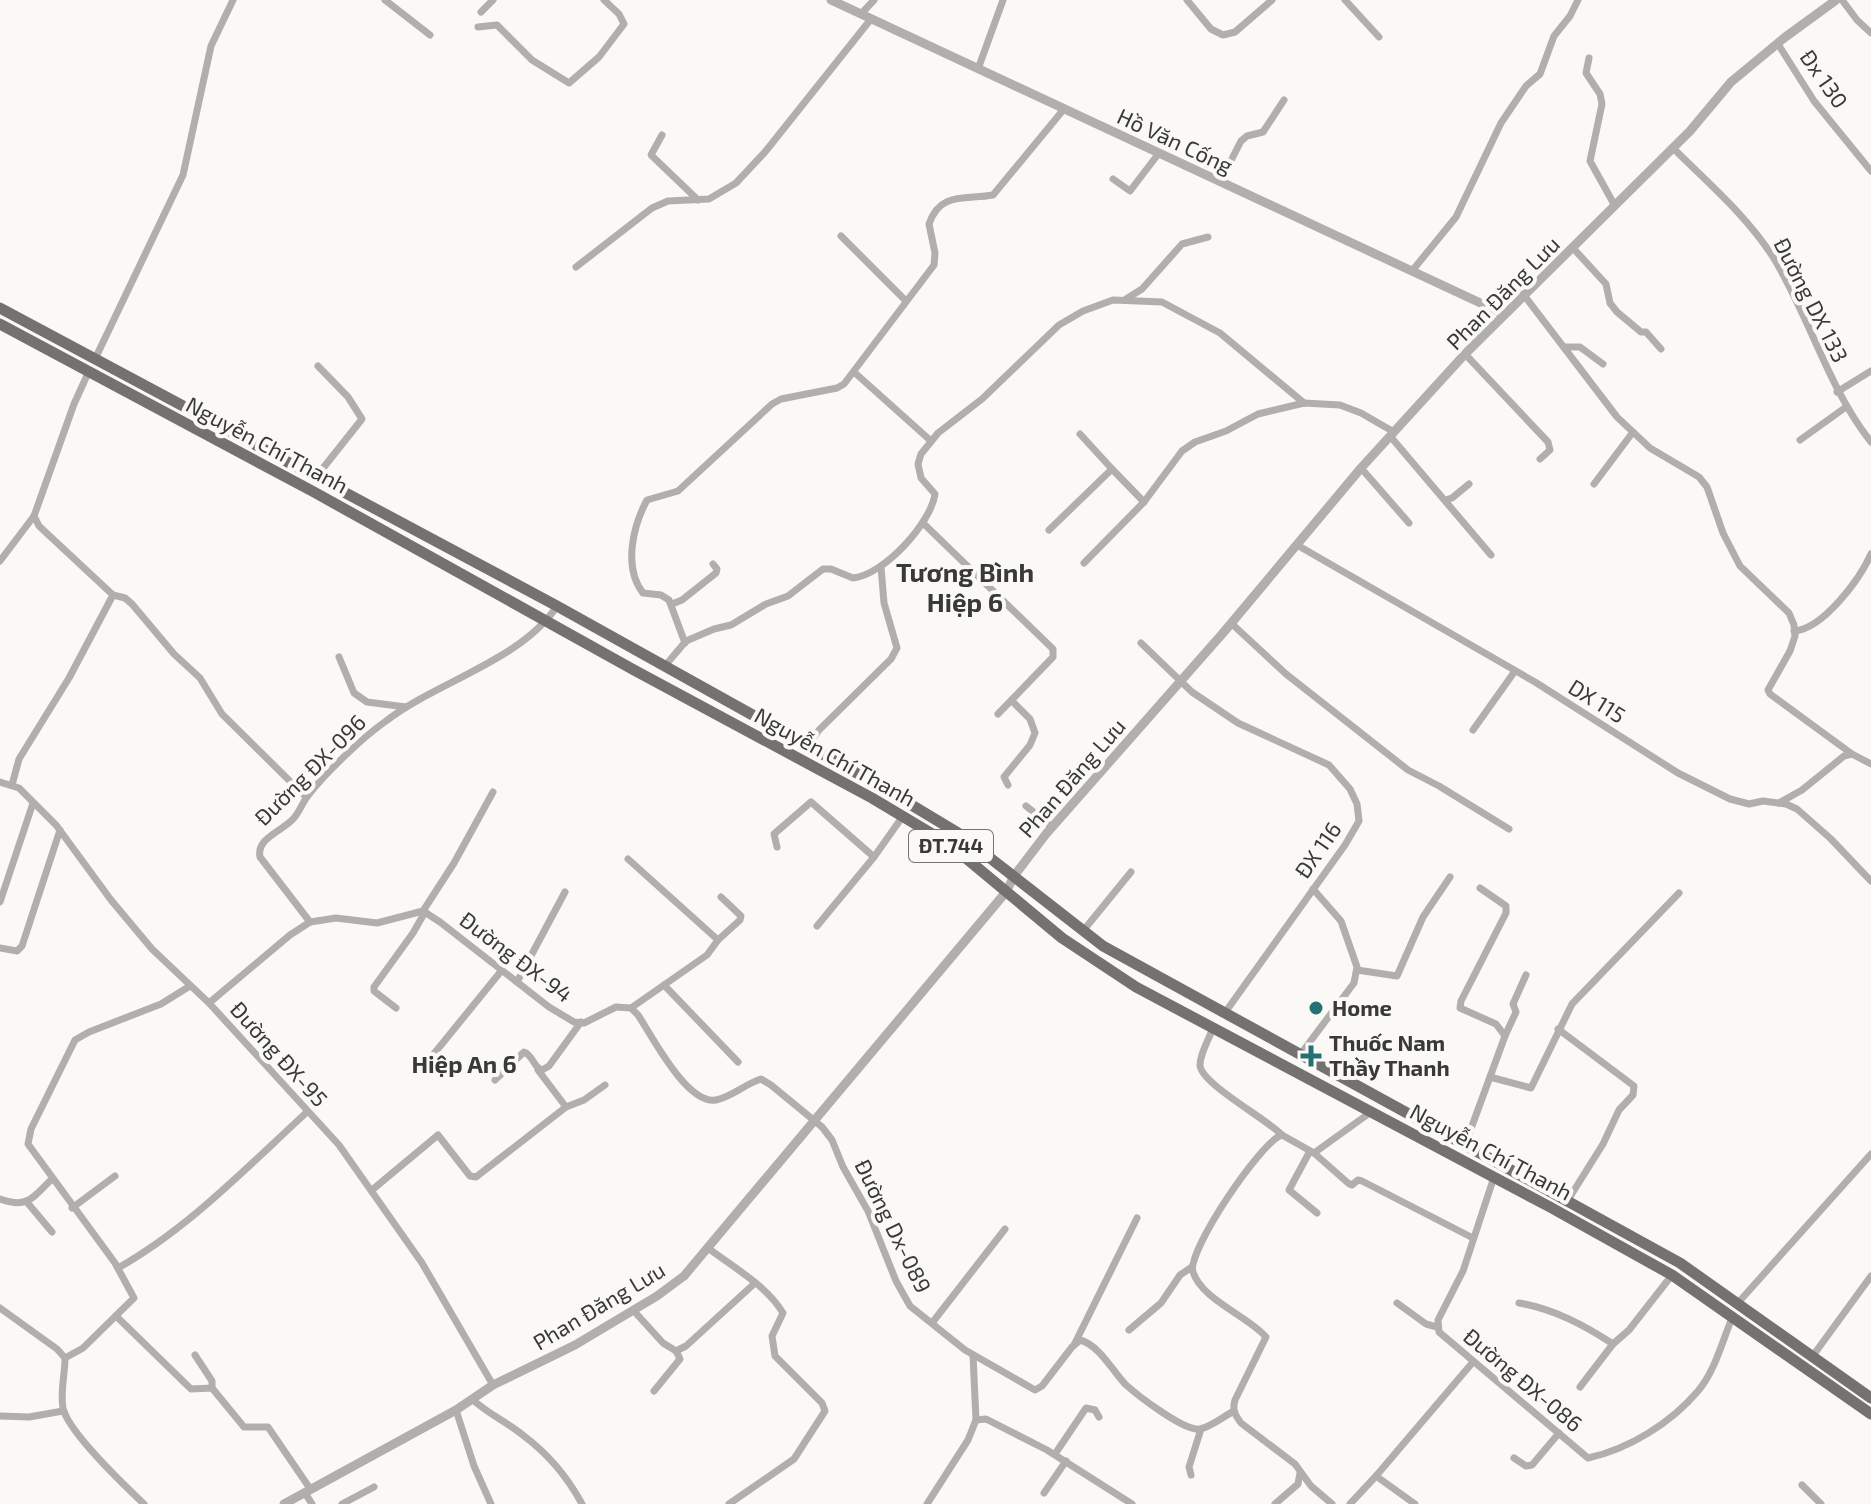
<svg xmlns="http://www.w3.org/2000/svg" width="1871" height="1504" font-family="'Exo 2',sans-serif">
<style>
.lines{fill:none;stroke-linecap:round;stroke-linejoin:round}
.minor{stroke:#b0afae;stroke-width:7}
.tertiary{stroke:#b0afae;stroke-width:9}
.primary{stroke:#74726f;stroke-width:11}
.poi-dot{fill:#257072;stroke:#faf9f5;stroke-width:3}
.labels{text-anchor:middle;stroke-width:8;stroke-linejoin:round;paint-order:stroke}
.shield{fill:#faf9f5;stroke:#737370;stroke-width:2}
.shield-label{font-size:20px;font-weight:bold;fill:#393937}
.street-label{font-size:22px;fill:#393937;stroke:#faf9f5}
.poi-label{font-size:22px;font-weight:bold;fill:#393937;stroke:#faf9f5;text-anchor:start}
.neighbourhood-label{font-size:24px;font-weight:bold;fill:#393937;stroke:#faf9f5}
.quarter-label{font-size:26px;font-weight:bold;fill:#393937;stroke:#faf9f5}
</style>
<rect width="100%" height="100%" fill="#faf9f5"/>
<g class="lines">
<g class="minor">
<polyline points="385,0 430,35"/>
<polyline points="1187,0 1211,29 1223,35 1235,32 1272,0"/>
<polyline points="1345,0 1379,37"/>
<polyline points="1842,0 1857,20 1871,33"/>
<polyline points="481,12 493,0"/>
<polyline points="861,14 874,0"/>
<polyline points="478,27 497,25 532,60 569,83 599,57 624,24 619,14 604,0"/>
<polyline points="1778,44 1814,101 1871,171"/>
<polyline points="1589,58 1586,73 1600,94 1602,104 1590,161 1615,206"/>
<polyline points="978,69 1003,0"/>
<polyline points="662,135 651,155 698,200"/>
<path d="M1673 148C1707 182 1747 216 1773 257 1810 317 1827 386 1871 442"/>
<polyline points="1113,179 1130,191 1159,153"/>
<polyline points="1220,182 1241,141 1247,136 1263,132 1284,100"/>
<polyline points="841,236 905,300"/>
<polyline points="1573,248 1606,284 1610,303 1617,312 1641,332 1646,332 1661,349"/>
<polyline points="576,267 652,208 668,201 709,199 736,183 765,152 871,19"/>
<polyline points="1412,271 1456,217 1501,123 1526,86 1540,74 1554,36 1570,16 1578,0"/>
<polyline points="1523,294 1617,417 1650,448 1699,477 1707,487 1723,533 1740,566 1789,613 1794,625 1795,636 1790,651 1768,690 1770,694 1852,754"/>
<polyline points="1126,299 1142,289 1182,244 1208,237"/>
<polyline points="1564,347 1580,347 1603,364"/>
<polyline points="1465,354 1548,442 1550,450 1540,459"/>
<polyline points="95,359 183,175 211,46 233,0"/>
<polyline points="854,372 931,441"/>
<polyline points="1837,392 1871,371"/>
<polyline points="1080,434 1112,469"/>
<polyline points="1390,436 1491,555"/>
<polyline points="1800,440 1846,407"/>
<polyline points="1361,468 1409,523"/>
<polyline points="316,477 362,419 348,397 318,366"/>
<polyline points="1594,484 1633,432"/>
<polyline points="1445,500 1452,498 1469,484"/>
<polyline points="923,523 1053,649 1053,657 998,714"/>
<polyline points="1049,530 1112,469 1144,502"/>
<polyline points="1297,545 1535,682 1678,773 1730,799 1749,804 1763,801 1786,804 1797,809 1831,839 1871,881"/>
<polyline points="0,561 34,516 74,404 89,371"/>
<polyline points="1084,563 1144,502 1182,451 1195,442 1226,431 1258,414 1304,403 1340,405 1361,413 1394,432"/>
<polyline points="113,595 125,598 132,604 174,654 200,678 222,714 306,797"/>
<polyline points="672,604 682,600 716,573 717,569 713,564"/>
<polyline points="1231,623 1286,674 1408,770 1439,786 1509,829"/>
<path d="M1794 631C1823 629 1860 579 1871 554"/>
<path d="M685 643 669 600 661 595 643 593C623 567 633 526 647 500L678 491 772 404 781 399 837 388 844 384 934 265 935 253 929 224C940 191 966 200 993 195L1064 109"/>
<polyline points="1141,643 1192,692 1238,723 1329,765 1350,789 1357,804 1359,821 1345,845 1224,1014"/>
<polyline points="339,657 354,693 367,702 406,707"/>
<path d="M664 667 686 641 714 629 731 625 766 604 788 596 823 569H831L853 578C884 575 931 523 935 494L921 478 918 464 921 454 938 433 982 399 1059 325 1083 311 1113 300 1162 302 1220 333 1304 403"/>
<polyline points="1473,730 1515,671"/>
<polyline points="808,745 819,730 891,659 897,648 884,603 881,567"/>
<polyline points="0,782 19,788 56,825 111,900 152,949 209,1003 339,1145 422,1263 493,1385"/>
<polyline points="12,785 19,759 69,678 113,595 39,526 34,516"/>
<polyline points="1008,785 1004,777 1030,745 1035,733 1030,719 1012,701"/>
<polyline points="1779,803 1802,790 1844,756 1852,754 1871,764"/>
<polyline points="1026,806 1052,827"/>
<polyline points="777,847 774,834 811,802 874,857"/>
<polyline points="628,859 718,940 707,955 631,1008"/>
<polyline points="0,902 33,803"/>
<polyline points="423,911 454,863 493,792"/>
<path d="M310 922 260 857C256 838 283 831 294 818 299 812 302 804 307 797 323 775 363 737 386 721 436 682 522 660 557 606"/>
<polyline points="817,926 874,857 903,816"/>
<polyline points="1083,931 1131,872"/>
<polyline points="718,940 740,920 741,916 721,897"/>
<polyline points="0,948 17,951 22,946 60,830"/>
<polyline points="1357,970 1397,976 1423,917 1450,877"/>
<polyline points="517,982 565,892"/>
<polyline points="664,985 738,1062"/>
<path d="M209 1003 290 935 310 922 336 918 377 923 423 911 440 922 549 1007 574 1022 584 1023 616 1007 631 1008 638 1015C652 1036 687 1105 716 1100 732 1097 745 1084 761 1079L771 1085 822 1127 832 1140 843 1167 868 1211 896 1281 910 1306 965 1350 1035 1390 1042 1386 1072 1347 1080 1340C1099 1345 1112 1370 1125 1384 1137 1395 1185 1432 1200 1429 1211 1427 1224 1416 1234 1411"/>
<polyline points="396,1008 374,991 374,987 413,933 425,912"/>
<path d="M1213 1028C1209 1039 1200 1053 1200 1065 1200 1083 1267 1119 1282 1135"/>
<polyline points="1558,1029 1634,1086 1633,1095 1619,1110 1603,1144 1568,1200"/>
<polyline points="1505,1036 1516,1012 1513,1004 1526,975"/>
<polyline points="1300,1055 1354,983 1357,967 1341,921 1313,889"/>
<polyline points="538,1070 566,1107 584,1100 605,1085"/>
<polyline points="423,1072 424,1066 502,970"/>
<polyline points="1490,1077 1531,1088 1572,1004 1679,893"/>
<path d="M495 1080 524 1052C533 1055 533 1067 542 1070L549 1066 581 1022"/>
<polyline points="1465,1145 1505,1036 1496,1024 1460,1008 1461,1001 1506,913 1506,906 1480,888"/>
<polyline points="1310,1151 1289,1190 1317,1213"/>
<polyline points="1314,1153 1348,1183 1352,1185 1358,1180 1362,1181 1473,1238"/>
<path d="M1494 1177 1463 1271 1438 1320 1439 1332 1588 1458C1629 1449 1671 1423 1698 1391 1715 1371 1722 1342 1732 1318"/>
<polyline points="372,1190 438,1135 470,1176 476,1177 566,1107"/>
<path d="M0 1199C28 1209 32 1198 52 1179"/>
<polyline points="26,1201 52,1232"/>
<polyline points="72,1208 115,1176"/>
<path d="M708 1248C734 1268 766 1285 783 1313L772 1336 775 1356 822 1403 825 1411 794 1459 729 1504"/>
<path d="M118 1268C189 1228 247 1167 307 1112"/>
<polyline points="1397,1303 1426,1324 1437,1327"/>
<path d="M1519 1303C1554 1309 1584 1325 1613 1344"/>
<polyline points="1737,1304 1871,1154"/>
<path d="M0 1308 57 1349 65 1358C65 1375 60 1392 63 1408 68 1432 125 1486 144 1504"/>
<polyline points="633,1310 663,1343 676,1351 680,1359 654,1391"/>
<polyline points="116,1316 191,1389 212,1388 244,1427 268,1427 311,1490"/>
<polyline points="932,1323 1005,1229"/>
<polyline points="1129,1330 1161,1303 1180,1275 1192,1267"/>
<polyline points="1075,1343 1137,1218"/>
<polyline points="676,1351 686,1346 755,1283"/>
<polyline points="195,1355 212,1381 212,1388"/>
<polyline points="1812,1357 1871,1276"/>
<polyline points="65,1358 83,1348 134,1298 115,1263 28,1144 31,1129 75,1040 89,1032 161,1004 190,986"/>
<polyline points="1580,1387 1613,1344 1629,1330 1672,1275"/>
<path d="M472 1399C488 1414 507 1422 524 1436 548 1454 568 1478 582 1504"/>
<polyline points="456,1410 474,1466 491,1504"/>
<polyline points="0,1416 29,1417 63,1411"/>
<polyline points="976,1420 986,1419 1047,1450 1132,1504"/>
<polyline points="1055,1454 1086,1408 1095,1410 1099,1417"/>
<polyline points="1514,1458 1526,1466 1532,1465 1559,1433"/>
<polyline points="1191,1475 1189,1467 1201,1429"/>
<polyline points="1376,1476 1473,1362"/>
<polyline points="1802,1485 1821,1504"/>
<polyline points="305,1493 312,1504"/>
<polyline points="1044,1493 1066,1461"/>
<polyline points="342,1504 374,1487"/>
<polyline points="927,1504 968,1440 976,1420 973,1355"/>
<polyline points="1275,1504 1298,1484 1300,1473"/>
<path d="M1332 1504 1311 1486 1295 1464 1241 1423C1235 1415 1232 1410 1235 1400L1266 1337C1248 1316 1202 1300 1193 1272 1186 1252 1262 1140 1282 1135L1314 1153 1371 1112"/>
<polyline points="1350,1504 1376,1476 1415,1504"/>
</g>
<g class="tertiary">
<polyline points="831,0 1504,314"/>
<polyline points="284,1504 456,1410 493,1385 575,1345 657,1296 684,1276 1006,892 1014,876 1046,834 1223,633 1361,468 1465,354 1690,131 1731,82 1784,38 1836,0"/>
</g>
<g class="primary">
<polyline points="0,308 557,606 880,786 958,833 1103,946 1680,1263 1871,1398"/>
<polyline points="0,324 314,492 634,670 872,798 949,844 1062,938 1136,987 1550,1207 1672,1275 1871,1414"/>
</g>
</g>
<g class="poi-dot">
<circle cx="1316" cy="1008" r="8"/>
<path d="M1307 1044h8v8h8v8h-8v8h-8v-8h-8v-8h8z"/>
</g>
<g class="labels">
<rect class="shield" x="909" y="830" width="84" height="32" rx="6"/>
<g class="shield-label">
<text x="951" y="853">ĐT.744</text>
</g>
<g class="street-label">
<text transform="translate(1824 79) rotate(55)" y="8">Đx 130</text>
<text transform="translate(1175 141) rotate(25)" y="8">Hồ Văn Cống</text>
<text transform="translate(1503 293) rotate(-45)" y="8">Phan Đăng Lưu</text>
<text transform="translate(1811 300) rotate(63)" y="8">Đường DX 133</text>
<text transform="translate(267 445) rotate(28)" y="8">Nguyễn Chí Thanh</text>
<text transform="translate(1597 701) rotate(32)" y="8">DX 115</text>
<text transform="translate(835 757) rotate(29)" y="8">Nguyễn Chí Thanh</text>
<text transform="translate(310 770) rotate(-45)" y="8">Đường ĐX-096</text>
<text transform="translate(1072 778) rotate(-49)" y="8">Phan Đăng Lưu</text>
<text transform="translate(1318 850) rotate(-55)" y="8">ĐX 116</text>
<text transform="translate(516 957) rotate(37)" y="8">Đường ĐX-94</text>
<text transform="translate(279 1054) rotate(48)" y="8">Đường ĐX-95</text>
<text transform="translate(1491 1152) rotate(28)" y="8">Nguyễn Chí Thanh</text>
<text transform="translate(893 1226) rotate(64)" y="8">Đường Dx-089</text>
<text transform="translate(599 1306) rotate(-31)" y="8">Phan Đăng Lưu</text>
<text transform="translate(1523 1380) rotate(40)" y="8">Đường ĐX-086</text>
</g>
<g class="poi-label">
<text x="1332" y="1016">Home</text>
<text x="1329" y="1051">Thuốc Nam<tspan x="1329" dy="25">Thầy Thanh</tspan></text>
</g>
<g class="neighbourhood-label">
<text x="464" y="1073">Hiệp An 6</text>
</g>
<g class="quarter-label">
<text x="965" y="582">Tương Bình<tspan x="965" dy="30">Hiệp 6</tspan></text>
</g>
</g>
</svg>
